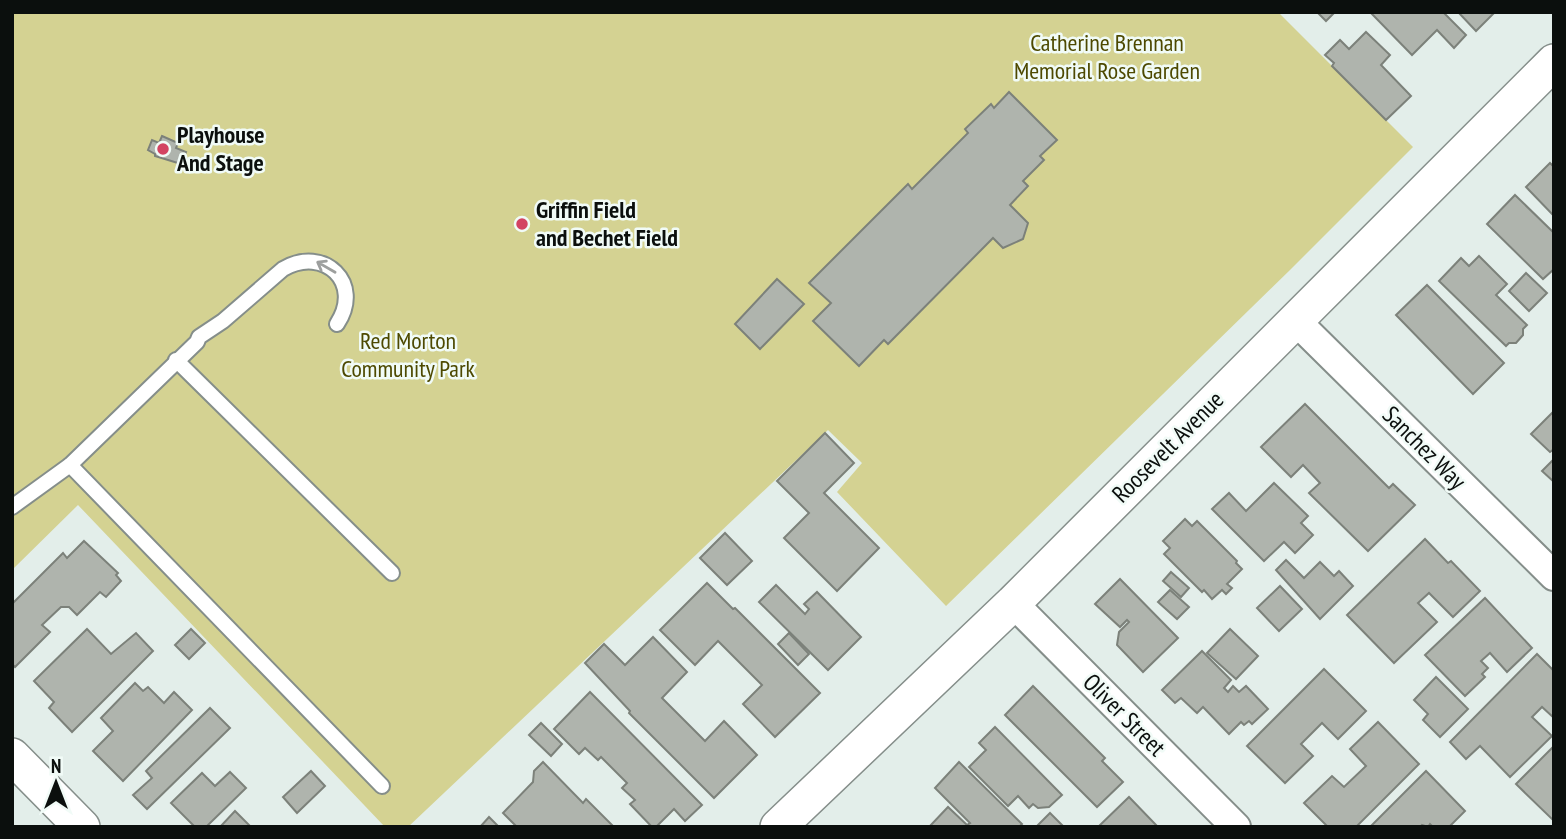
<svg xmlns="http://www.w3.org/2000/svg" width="1566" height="839" font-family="'PT Sans Narrow',sans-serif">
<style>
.green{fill:#d4d292}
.building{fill:#afb4ad;stroke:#7c817a;stroke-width:2}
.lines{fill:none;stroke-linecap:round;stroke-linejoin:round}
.service-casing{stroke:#858e8a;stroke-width:18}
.minor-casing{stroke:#858e8a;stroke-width:32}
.tertiary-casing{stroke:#858e8a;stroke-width:38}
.service{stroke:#fff;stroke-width:14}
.minor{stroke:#fff;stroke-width:28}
.tertiary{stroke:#fff;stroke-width:35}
.oneway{stroke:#9d9f9e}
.poi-dot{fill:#d34362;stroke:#f1fbf7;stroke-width:2.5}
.labels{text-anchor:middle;stroke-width:5;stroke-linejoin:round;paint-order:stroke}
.park-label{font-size:24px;fill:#4d4900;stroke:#f1fbf7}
.poi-label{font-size:24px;font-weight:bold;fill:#0b0f0d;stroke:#f1fbf7;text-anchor:start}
.street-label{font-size:24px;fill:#0b0f0d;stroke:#f1fbf7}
</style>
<rect width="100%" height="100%" fill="#e3eeea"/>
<polygon class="green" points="12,12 1278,12 1413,147 1290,270 946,606 837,492 862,463 828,430 408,827 385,827 78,505 12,570"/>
<g class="building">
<polygon points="1317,12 1335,12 1326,21"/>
<polygon points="1370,12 1443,12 1466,35 1454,48 1437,30 1412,55"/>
<polygon points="1458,12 1495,12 1476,31"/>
<polygon points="1366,32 1390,55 1381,65 1411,96 1386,120 1332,66 1334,63 1325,55 1340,40 1349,49"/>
<polygon points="1009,92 1057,140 1040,156 1044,160 1023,181 1028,186 1010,205 1028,223 1023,239 1003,248 993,238 888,344 884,340 859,366 813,321 831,303 809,283 908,184 912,189 968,133 965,129 991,104 994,108"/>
<polygon points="162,136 178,143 176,148 186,152 181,164 155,156 155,154 148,150 152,140 159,143"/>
<polygon points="1550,163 1554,167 1554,216 1526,187"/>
<polygon points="1515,195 1554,233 1554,269 1543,279 1487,224"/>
<polygon points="1479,256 1507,284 1496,295 1527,325 1523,329 1523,335 1516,343 1509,343 1506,346 1439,281 1461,258 1469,266"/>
<polygon points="1526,273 1547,293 1529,311 1509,291"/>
<polygon points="777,279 804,304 760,349 735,324"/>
<polygon points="1427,285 1504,363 1473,394 1396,315"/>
<polygon points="1305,404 1389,488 1393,484 1415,505 1368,551 1309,493 1320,483 1303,465 1291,477 1261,447"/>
<polygon points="1554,411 1554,449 1550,452 1531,434"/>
<polygon points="825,433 854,463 824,493 879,548 837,591 784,538 809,513 777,481"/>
<polygon points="1554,459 1554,482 1542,471"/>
<polygon points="1274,483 1308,516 1301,523 1313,535 1295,553 1284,542 1264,561 1212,509 1229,493 1246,511"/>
<polygon points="1185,519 1192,526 1197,521 1237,561 1236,563 1242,569 1227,584 1232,588 1226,594 1222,590 1212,599 1204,590 1202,592 1164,554 1170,548 1163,541"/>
<polygon points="725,533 752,561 727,585 700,558"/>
<polygon points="1425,539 1448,563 1451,561 1480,591 1453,617 1429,593 1418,603 1437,622 1394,663 1347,615"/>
<polygon points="84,541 118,573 116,575 121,581 106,597 100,592 77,615 69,607 61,607 42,625 50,632 15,667 12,664 12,604 63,553 67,558"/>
<polygon points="1286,560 1304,578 1320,562 1334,576 1339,571 1353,586 1320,619 1276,570"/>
<polygon points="1171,572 1189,588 1181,597 1163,581"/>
<polygon points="1120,579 1178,638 1143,672 1117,645 1119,632 1129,622 1127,620 1120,627 1095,604"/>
<polygon points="707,583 733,609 735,608 820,693 775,737 743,704 762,685 718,641 695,665 660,630"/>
<polygon points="776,585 805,614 809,609 804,604 817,592 861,637 828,670 759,602"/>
<polygon points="1280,586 1302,609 1279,631 1257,608"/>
<polygon points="1170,590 1189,607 1177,619 1158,602"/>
<polygon points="1485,598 1532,648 1507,672 1490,653 1481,661 1488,668 1482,674 1485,677 1465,696 1425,655"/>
<polygon points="87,629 111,654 136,633 153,651 72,732 49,708 54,702 34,681"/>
<polygon points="191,629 205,643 189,659 175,645"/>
<polygon points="1230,629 1258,656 1236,679 1207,653"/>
<polygon points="789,633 809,654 798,665 778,644"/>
<polygon points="653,637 687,672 662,698 705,741 724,721 757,755 714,798 629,713 630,711 585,663 604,644 625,665"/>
<polygon points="1202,651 1231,680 1224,688 1228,692 1233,686 1239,692 1246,686 1268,709 1252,724 1249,721 1244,725 1241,722 1229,734 1203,707 1197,713 1181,698 1175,703 1162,690"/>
<polygon points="1537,654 1554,671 1554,718 1542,707 1532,717 1552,736 1510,777 1480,746 1466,759 1450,742"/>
<polygon points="1324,669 1366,711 1338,739 1322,723 1301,744 1313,756 1285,783 1247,746"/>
<polygon points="1436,677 1468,709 1440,737 1423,720 1428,714 1414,700"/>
<polygon points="135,683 143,691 148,687 164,703 174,692 192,710 123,781 93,751 113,731 101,718"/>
<polygon points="1033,686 1105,758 1102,761 1123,782 1097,807 1005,715"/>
<polygon points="590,692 702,805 685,821 674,809 656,827 652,827 630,804 635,800 622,788 627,783 601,757 598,760 585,748 579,754 554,729"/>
<polygon points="210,708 230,728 147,809 133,795 152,778 146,771"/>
<polygon points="1378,722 1419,764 1356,827 1328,827 1304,803 1332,776 1344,787 1366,766 1350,749"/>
<polygon points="541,723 562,744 551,756 529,735"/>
<polygon points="995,727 1062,795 1049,807 1038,808 1033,804 1029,808 1018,796 1008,806 969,767 986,750 979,743"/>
<polygon points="1554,746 1554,821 1516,784"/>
<polygon points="543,762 583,803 586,799 614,827 517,827 503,813 533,782 534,771"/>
<polygon points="959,762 1022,824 1019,827 929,827 948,807 967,825 970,823 935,788"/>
<polygon points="311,771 325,786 297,813 283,797"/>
<polygon points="1426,771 1465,811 1449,827 1433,827 1430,824 1428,827 1422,825 1420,827 1370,827"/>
<polygon points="230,772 246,788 206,827 195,827 171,803 202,773 215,786"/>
<polygon points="1129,797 1158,827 1098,827"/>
<polygon points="235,811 251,827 220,827"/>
<polygon points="1050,813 1064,827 1036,827"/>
<polygon points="489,817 499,827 480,827"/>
</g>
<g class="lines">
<defs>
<g id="service">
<polyline points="176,360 392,573"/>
<polyline points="70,465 382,786"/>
<path d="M12 507 70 465 197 342 199 337 223 321 283 269C324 245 364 283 337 324"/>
</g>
<g id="minor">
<polyline points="1294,319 1554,576"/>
<polyline points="1013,603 1236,827"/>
</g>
<g id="tertiary">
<polyline points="12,756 82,827"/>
<polyline points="778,827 1013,603 1554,62"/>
</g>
</defs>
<use href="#service" class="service-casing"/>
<use href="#minor" class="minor-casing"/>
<use href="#tertiary" class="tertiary-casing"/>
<use href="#service" class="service"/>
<use href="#minor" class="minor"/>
<use href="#tertiary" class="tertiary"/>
</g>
<defs><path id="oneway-shaft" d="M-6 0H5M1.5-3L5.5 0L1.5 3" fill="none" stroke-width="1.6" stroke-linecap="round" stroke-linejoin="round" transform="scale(1.75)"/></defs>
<use class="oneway" href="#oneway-shaft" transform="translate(326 267) rotate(-150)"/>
<g class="poi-dot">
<circle cx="163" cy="149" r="7"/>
<circle cx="522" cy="224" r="7"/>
</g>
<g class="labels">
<g class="park-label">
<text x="1107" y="51">Catherine Brennan<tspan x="1107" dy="28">Memorial Rose Garden</tspan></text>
<text x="408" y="349">Red Morton<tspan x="408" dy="28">Community Park</tspan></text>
</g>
<g class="poi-label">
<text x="177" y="143">Playhouse<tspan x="177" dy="28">And Stage</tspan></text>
<text x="536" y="218">Griffin Field<tspan x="536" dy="28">and Bechet Field</tspan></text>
</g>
<g class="street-label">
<text transform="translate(1168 447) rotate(-45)" y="8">Roosevelt Avenue</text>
<text transform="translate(1424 448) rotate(45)" y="8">Sanchez Way</text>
<text transform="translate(1124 715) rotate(45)" y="8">Oliver Street</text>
</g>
</g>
<rect width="1566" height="839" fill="none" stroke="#0b0f0d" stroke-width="28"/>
<g transform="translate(56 783)" stroke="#f1fbf7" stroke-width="5" paint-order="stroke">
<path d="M0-5L12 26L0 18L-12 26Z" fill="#0b0f0d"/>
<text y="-10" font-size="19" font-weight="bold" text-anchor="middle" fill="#0b0f0d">N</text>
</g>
</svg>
